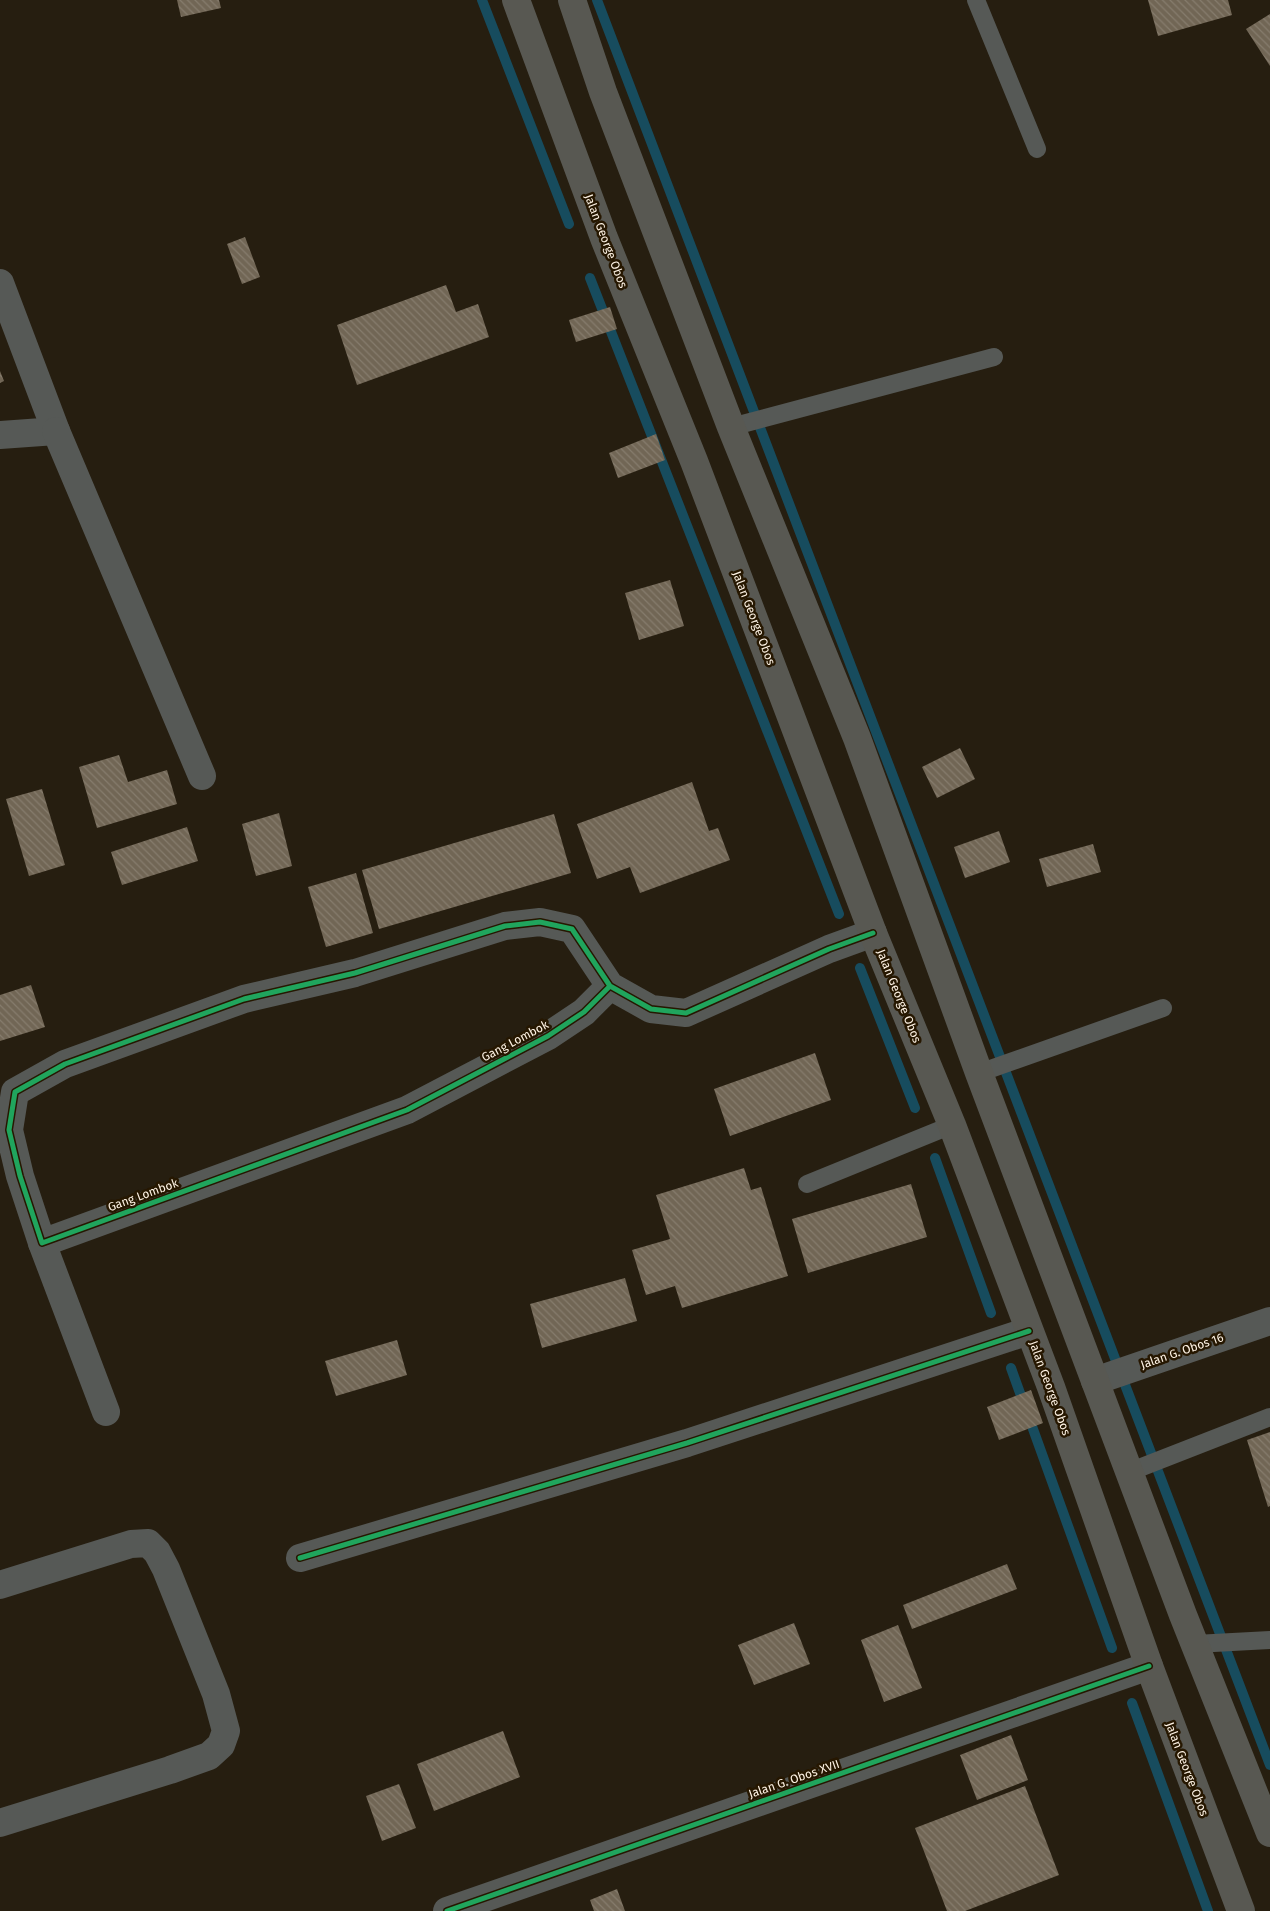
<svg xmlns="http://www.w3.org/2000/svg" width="1270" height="1911" font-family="'Fira Sans',sans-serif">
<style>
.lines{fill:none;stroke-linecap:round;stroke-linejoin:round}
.stream{stroke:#174c5e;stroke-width:10}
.building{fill:url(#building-back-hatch)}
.service{stroke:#565956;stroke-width:18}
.minor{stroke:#565956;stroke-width:28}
.primary{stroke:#585852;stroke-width:28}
.cycleway-casing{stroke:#261700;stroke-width:8}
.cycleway{stroke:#20a55d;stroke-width:5}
.labels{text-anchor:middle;stroke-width:5;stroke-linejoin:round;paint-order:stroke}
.street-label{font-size:12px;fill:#fef3e4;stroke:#261700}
</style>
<defs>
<pattern id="building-back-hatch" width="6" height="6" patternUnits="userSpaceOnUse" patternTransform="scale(1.25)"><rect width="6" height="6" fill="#716655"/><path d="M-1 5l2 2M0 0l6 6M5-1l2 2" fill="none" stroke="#867c6d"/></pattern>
</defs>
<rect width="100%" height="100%" fill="#261e10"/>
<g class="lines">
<g class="stream">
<polyline points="482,0 569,224"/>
<polyline points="597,0 1270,1765"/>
<polyline points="590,278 839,914"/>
<polyline points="860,968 915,1108"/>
<polyline points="935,1158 991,1313"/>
<polyline points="1011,1368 1112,1648"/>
<polyline points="1132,1703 1208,1911"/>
</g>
</g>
<g class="building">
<polygon points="177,0 219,0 221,8 181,17"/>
<polygon points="1148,0 1228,0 1232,15 1158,36"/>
<polygon points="1270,14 1270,66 1246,29"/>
<polygon points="245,237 260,277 242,284 227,244"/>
<polygon points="446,285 456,312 478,304 489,337 357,385 337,325"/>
<polygon points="610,307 617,329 576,342 569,320"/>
<polygon points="0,371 4,381 0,383"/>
<polygon points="656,434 665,460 618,478 609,453"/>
<polygon points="670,580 684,626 639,640 625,593"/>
<polygon points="960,748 975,779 937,798 922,767"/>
<polygon points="119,755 128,782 167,770 177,804 97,828 79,767"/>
<polygon points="692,782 709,831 718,828 730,860 640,893 630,867 597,879 577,824"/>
<polygon points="42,789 65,865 29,876 6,799"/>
<polygon points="279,813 292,866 256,876 242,824"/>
<polygon points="554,814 571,873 379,929 362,870"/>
<polygon points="187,827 198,861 122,885 111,852"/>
<polygon points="999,831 1010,862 965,878 954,847"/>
<polygon points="1093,844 1101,872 1047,887 1039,859"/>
<polygon points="356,873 373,933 326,947 308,887"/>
<polygon points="31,985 45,1027 0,1041 0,995"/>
<polygon points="815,1053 831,1100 730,1136 714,1089"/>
<polygon points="744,1168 751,1190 761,1187 788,1276 682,1308 675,1286 646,1295 632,1250 670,1239 656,1195"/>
<polygon points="911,1184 927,1237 808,1273 792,1219"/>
<polygon points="625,1278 637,1321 542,1348 530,1304"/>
<polygon points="397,1340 407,1375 336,1396 325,1361"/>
<polygon points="1031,1390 1043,1423 999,1440 987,1407"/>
<polygon points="1270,1432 1270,1506 1268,1507 1247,1440"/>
<polygon points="1007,1564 1017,1589 912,1629 903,1605"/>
<polygon points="794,1623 810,1664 754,1685 738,1645"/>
<polygon points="898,1625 922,1688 884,1702 861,1640"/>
<polygon points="503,1731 520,1777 434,1811 417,1764"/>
<polygon points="1011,1735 1028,1780 977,1800 960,1755"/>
<polygon points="399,1784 416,1828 382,1841 366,1796"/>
<polygon points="1025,1786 1059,1875 965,1911 947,1911 915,1828"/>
<polygon points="617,1889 625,1911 594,1911 590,1900"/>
</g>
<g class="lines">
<g class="service">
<polyline points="976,0 1037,149"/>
<polyline points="731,427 994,357"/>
<polyline points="979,1073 1163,1008"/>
<polyline points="807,1184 952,1125"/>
<polyline points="1129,1472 1270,1417"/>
<polyline points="1195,1644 1270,1640"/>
</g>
<g class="minor">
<polyline points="0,283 56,431 0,435"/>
<polyline points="56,431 202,776"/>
<polyline points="610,986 584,1012 548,1036 407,1110 42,1243 20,1176 9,1130 15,1092 65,1064 244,999 355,973 505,926 540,922 572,929 610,986 651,1009 686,1013 829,949 873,933"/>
<polyline points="42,1243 106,1412"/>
<polyline points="1095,1381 1270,1321"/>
<polyline points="300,1558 687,1443 1029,1331"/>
<polyline points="0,1585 131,1544 148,1543 157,1552 166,1569 216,1694 226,1731 221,1745 209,1756 170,1770 0,1823"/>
<polyline points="447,1911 1149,1666"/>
</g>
<g class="primary">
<polyline points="516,0 604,238 694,461 873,933 952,1125 1051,1387 1149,1666 1241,1911"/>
<polyline points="572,0 603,92 731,427 857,738 979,1073 1095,1381 1183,1615 1270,1833"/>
</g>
<defs>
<g id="cycleway">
<polyline points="610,986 584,1012 548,1036 407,1110 42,1243 20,1176 9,1130 15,1092 65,1064 244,999 355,973 505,926 540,922 572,929 610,986 651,1009 686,1013 829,949 873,933"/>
<polyline points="300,1558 687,1443 1029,1331"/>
<polyline points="447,1911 1149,1666"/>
</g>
</defs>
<use href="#cycleway" class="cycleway-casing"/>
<use href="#cycleway" class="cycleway"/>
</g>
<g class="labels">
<g class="street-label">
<text transform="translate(606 241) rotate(69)" y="4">Jalan George Obos</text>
<text transform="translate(754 618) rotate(69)" y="4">Jalan George Obos</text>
<text transform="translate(899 996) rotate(68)" y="4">Jalan George Obos</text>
<text transform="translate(515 1041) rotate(-28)" y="4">Gang Lombok</text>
<text transform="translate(143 1195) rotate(-20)" y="4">Gang Lombok</text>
<text transform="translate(1182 1351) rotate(-19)" y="4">Jalan G. Obos 16</text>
<text transform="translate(1050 1388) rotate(70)" y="4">Jalan George Obos</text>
<text transform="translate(1187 1769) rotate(69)" y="4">Jalan George Obos</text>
<text transform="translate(794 1779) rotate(-19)" y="4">Jalan G. Obos XVII</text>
</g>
</g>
</svg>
